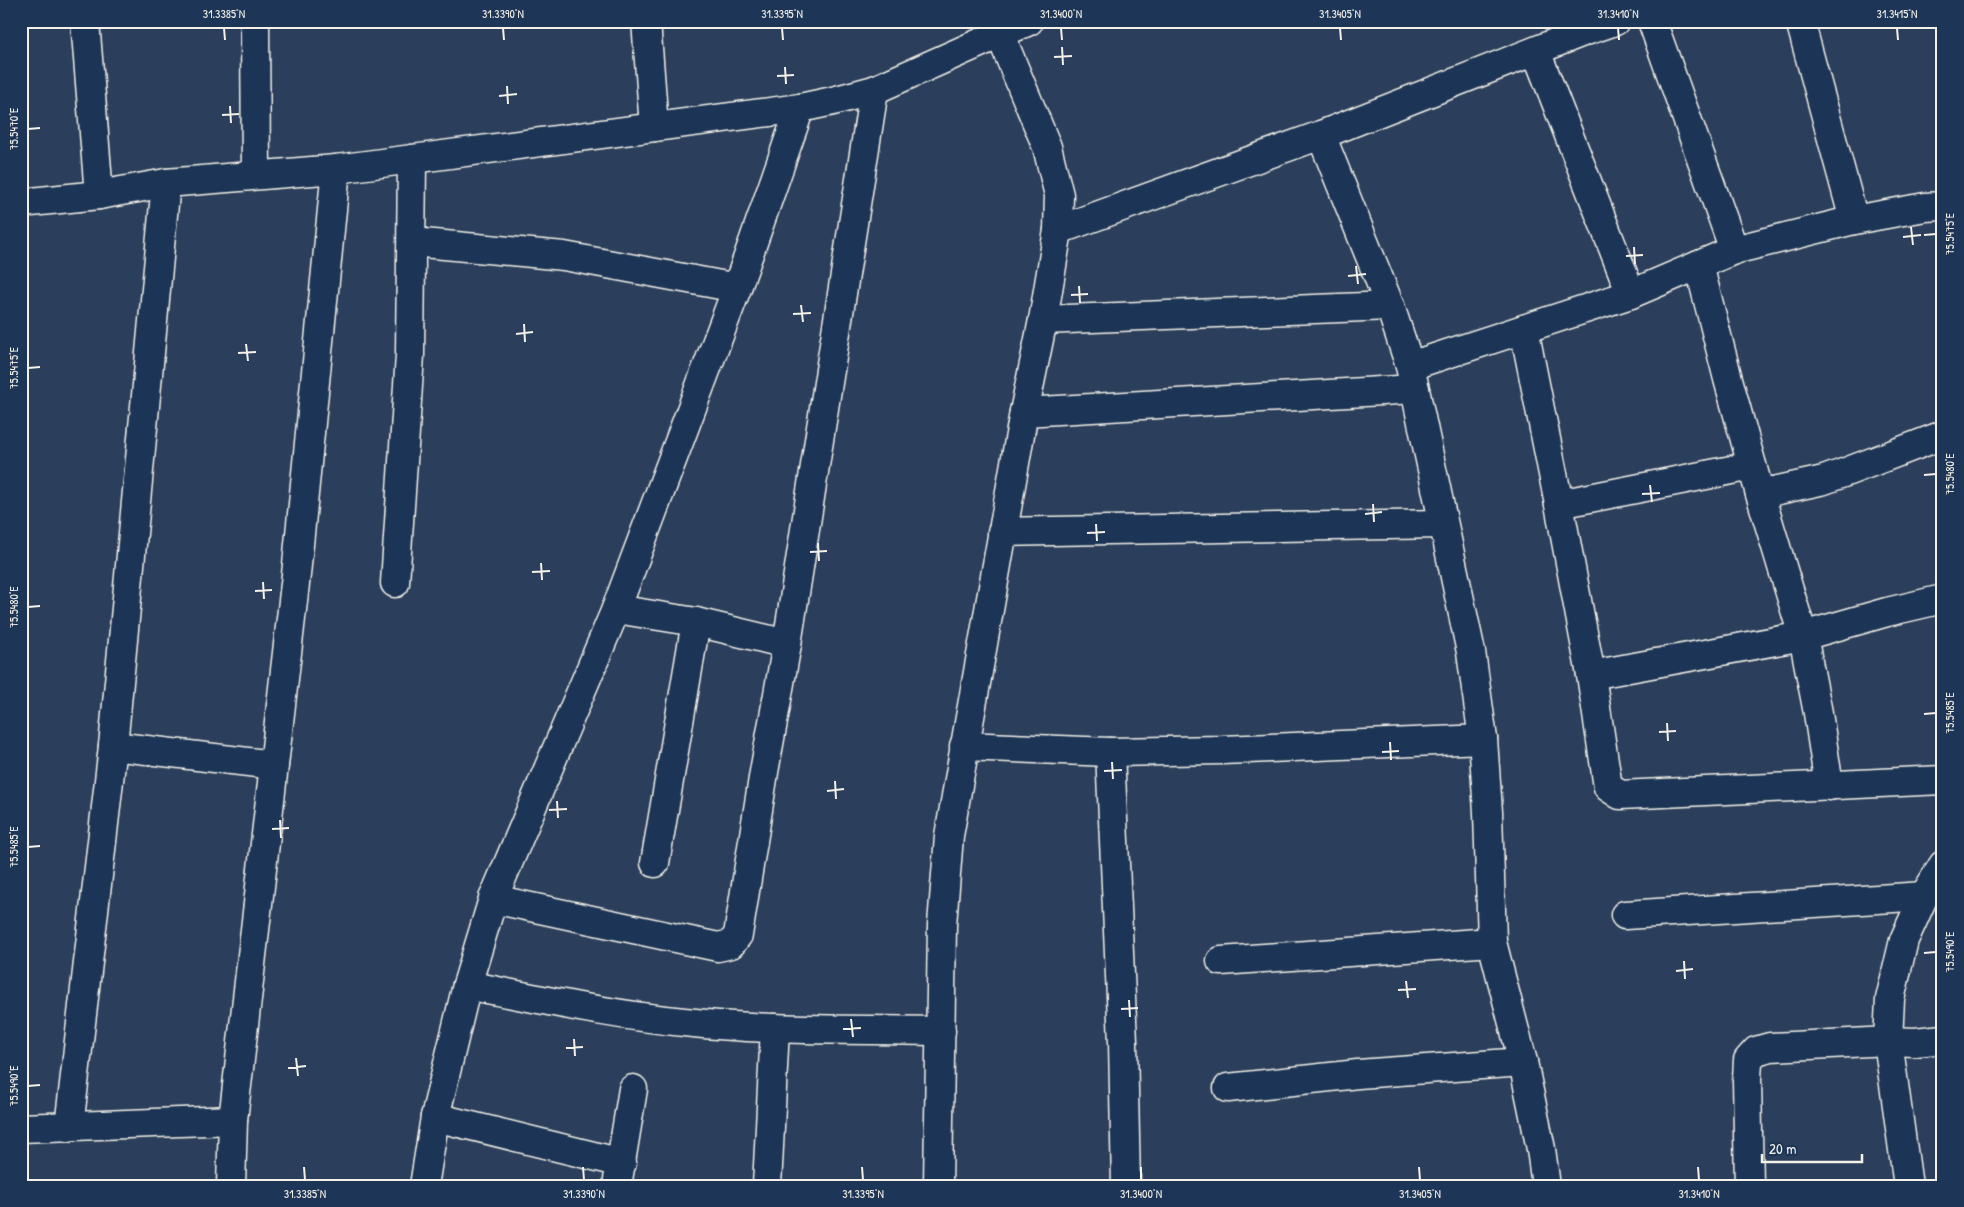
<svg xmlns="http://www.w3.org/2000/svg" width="1964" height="1207" font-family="'Patrick Hand',sans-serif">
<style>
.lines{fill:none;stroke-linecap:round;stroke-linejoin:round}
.street-casing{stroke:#f4f1e8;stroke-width:31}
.street{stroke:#1d3557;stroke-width:28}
.ticks{fill:none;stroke:#f4f1e8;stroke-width:2}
.neatline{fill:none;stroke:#f4f1e8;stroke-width:2}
.ticks-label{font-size:12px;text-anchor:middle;fill:#f4f1e8}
</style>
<rect width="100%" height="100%" fill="#2b3f5c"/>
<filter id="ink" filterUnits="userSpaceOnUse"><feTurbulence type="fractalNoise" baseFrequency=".02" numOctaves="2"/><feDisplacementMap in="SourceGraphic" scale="10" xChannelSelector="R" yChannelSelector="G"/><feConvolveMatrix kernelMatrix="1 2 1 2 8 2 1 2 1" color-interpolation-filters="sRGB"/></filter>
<g filter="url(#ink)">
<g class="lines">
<defs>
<g id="street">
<polyline points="85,21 99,195"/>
<polyline points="255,21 256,175"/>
<polyline points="646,21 654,127"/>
<polyline points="1652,21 1734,250"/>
<polyline points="1800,21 1854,220"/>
<polyline points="1536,51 1631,294"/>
<polyline points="1321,135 1390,306 1410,366 1471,652 1483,739 1488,812 1492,942 1523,1062 1541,1149 1546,1186"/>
<polyline points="21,203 99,195 166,183 336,169 800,108 833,101 874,90 1029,21"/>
<polyline points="1058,230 1321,135 1583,32 1615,21"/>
<polyline points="412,242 564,256 737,288"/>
<polyline points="1699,265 1728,379 1760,494 1803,636 1818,713 1829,786"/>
<polyline points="1043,320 1390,306"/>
<polyline points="1524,329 1559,504 1591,675 1608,787 1620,795 1943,780"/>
<polyline points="1410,366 1631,294 1734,250 1854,220 1925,207 1943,206"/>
<polyline points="1024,412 1415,389"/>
<polyline points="1760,494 1824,480 1846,472 1943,435"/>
<polyline points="1559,504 1752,466"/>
<polyline points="1002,532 1443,524"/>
<polyline points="395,583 410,355 412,159"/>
<polyline points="616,609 696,622 787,644"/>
<polyline points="1591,675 1803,636 1887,612 1943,599"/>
<polyline points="113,746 274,765"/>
<polyline points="964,746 1110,752 1222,750 1483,739"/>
<polyline points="1110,752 1123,1042 1126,1186"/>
<polyline points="655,863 696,622"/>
<polyline points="493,899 718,947 731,944 738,935 764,772 787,644 874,90"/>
<polyline points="1625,915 1924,896"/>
<polyline points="1221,961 1492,942"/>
<path d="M467 985C539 999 611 1015 684 1022 769 1031 856 1029 941 1031"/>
<polyline points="1228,1088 1358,1074 1523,1062"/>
<polyline points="435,1117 622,1163"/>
<polyline points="69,1127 113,746 166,183"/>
<polyline points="21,1128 233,1120"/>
<polyline points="231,1186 233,1120 296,575 336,169"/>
<polyline points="424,1186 435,1117 467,985 493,899 616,609 737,288 800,108"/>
<polyline points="617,1186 633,1089"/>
<polyline points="767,1186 775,1028"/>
<polyline points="938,1186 942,925 949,836 1024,412 1043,320 1058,230 1059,195 1047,147 1000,34"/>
<polyline points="1749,1186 1747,1079 1748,1060 1756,1051 1770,1047 1888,1041 1915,1042 1943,1039"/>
<polyline points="1908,1186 1888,1041 1890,999 1904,940 1924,896 1943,865"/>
</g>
</defs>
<use href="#street" class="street-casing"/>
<use href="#street" class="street"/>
</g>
</g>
<path class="ticks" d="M224 28 225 40M503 28 504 40M782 28 783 40M1061 28 1062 40M1340 28 1341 40M1618 28 1619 40M1897 28 1898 40M1062 47 1063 65M1054 57 1072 56M785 67 786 84M777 76 794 75M507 86 508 104M499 96 517 94M230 106 231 123M222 115 239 114M28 129 40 128M1911 227 1913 245M1924 235 1936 234M1903 237 1921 235M1634 247 1635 264M1626 256 1643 255M1356 266 1358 284M1348 276 1366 274M1079 286 1080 303M1071 295 1088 294M801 305 803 322M793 314 811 313M524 324 525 342M516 334 533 332M246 344 248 361M238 353 256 352M28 368 40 367M1924 475 1936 474M1650 485 1652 502M1642 494 1660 493M1373 504 1374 522M1365 514 1382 512M1096 524 1097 541M1087 533 1105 532M818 543 819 561M810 552 827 551M541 563 542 580M532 572 550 571M263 582 264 599M255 591 272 590M28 607 40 606M1924 714 1936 713M1667 723 1668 741M1659 732 1676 731M1390 742 1391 760M1382 752 1399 751M1112 762 1113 779M1104 771 1122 770M835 781 836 799M827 791 844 789M557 801 558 818M549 810 567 809M280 820 281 838M272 829 289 828M28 847 40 846M1924 953 1936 952M1684 961 1685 979M1676 971 1693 969M1406 981 1408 998M1398 990 1416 989M1129 1000 1130 1017M1121 1009 1138 1008M851 1019 853 1037M843 1029 861 1028M574 1039 575 1056M566 1048 583 1047M296 1058 298 1076M288 1068 306 1066M28 1086 40 1085M304 1167 305 1180M583 1167 584 1180M862 1167 863 1180M1141 1167V1180M1419 1167 1420 1180M1698 1167 1699 1180"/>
<rect width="1964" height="1207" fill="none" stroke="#1d3557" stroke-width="55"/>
<path d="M1762 1154v8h100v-8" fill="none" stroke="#f4f1e8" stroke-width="2.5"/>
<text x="1769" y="1154" font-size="15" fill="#f4f1e8" stroke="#1d3557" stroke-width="4" paint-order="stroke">20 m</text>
<rect x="28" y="28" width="1908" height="1152" class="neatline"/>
<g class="ticks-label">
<text x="224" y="18">31.3385°N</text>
<text x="503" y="18">31.3390°N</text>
<text x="782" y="18">31.3395°N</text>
<text x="1061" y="18">31.3400°N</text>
<text x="1340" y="18">31.3405°N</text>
<text x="1618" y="18">31.3410°N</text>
<text x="1897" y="18">31.3415°N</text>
<text transform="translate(14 129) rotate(-90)" y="4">75.5470°E</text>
<text transform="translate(1950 234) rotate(-90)" y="4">75.5475°E</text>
<text transform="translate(14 368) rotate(-90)" y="4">75.5475°E</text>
<text transform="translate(1950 474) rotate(-90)" y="4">75.5480°E</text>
<text transform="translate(14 607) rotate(-90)" y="4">75.5480°E</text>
<text transform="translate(1950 713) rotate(-90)" y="4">75.5485°E</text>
<text transform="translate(14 847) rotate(-90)" y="4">75.5485°E</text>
<text transform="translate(1950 952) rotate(-90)" y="4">75.5490°E</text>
<text transform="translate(14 1086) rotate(-90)" y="4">75.5490°E</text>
<text x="305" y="1198">31.3385°N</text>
<text x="584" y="1198">31.3390°N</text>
<text x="863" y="1198">31.3395°N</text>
<text x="1141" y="1198">31.3400°N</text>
<text x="1420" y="1198">31.3405°N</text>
<text x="1699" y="1198">31.3410°N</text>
</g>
</svg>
